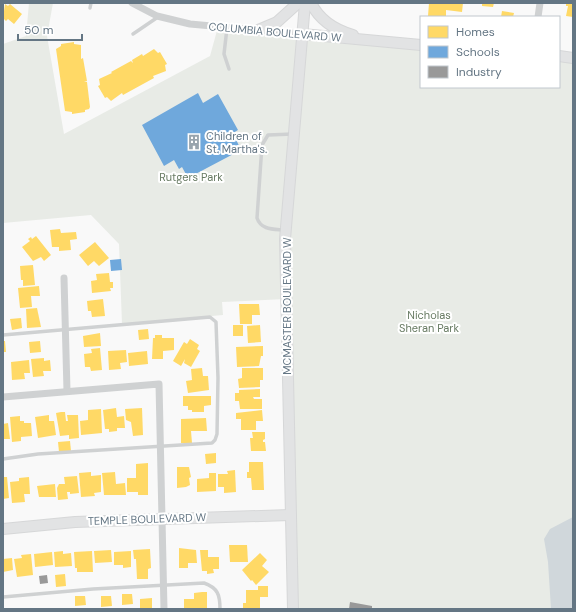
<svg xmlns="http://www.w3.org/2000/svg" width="576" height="612" font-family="'DM Sans',sans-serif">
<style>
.green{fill:#e8ebe6}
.water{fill:#d0d7db}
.homes{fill:#ffd966}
.schools{fill:#6fa8dc}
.industry{fill:#999}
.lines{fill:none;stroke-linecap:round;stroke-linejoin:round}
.secondary-casing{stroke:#d6d7d8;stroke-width:12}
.lane{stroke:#cfd1d2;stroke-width:3.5}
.street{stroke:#cfd1d2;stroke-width:7}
.secondary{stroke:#e2e3e4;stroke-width:10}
.labels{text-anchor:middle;stroke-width:4;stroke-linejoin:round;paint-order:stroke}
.street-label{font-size:11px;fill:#647684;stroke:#fff}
.poi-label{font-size:11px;fill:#647684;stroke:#fff;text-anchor:start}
.park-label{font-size:11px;fill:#687b63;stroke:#fff}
</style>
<rect width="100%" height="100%" fill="#f9f9f9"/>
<polygon class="green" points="29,3 53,3 47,36 64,134 210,56 218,27 421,45 421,87 559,87 559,56 573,58 573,609 293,609 286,299 222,302 223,315 122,324 119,244 91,215 3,223 3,44 26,36"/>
<polygon class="water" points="573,517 573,609 551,609 548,562 544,539 550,529"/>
<g class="homes">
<polygon points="429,3 463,3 462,12 446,10 446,17 428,16"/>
<polygon points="482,3 494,3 493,7 482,6"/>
<polygon points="566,3 573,3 573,17 566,16 568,6 566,6"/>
<polygon points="5,4 8,6 10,4 22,14 14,24 8,19 6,21 3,18"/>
<polygon points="502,11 514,13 513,17 501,17"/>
<polygon points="74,42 74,44 81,45 81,59 83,58 87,81 84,82 87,82 90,107 89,109 85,110 85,112 72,114 72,112 65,111 56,49 61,46 61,44"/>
<polygon points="154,49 158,53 160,52 167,64 165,65 166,71 153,76 154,78 123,95 122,93 111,101 107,97 105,98 98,86 100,85 99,79 112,73 111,72 131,61 133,63 132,60 142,54 143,56"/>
<polygon points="60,229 61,233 76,232 77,239 70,240 71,250 59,251 59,247 52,247 50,230"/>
<polygon points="36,236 51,255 44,261 41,257 33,261 22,247 30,241 28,239 31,237 32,239"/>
<polygon points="95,242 109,258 99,266 94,261 88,266 79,255"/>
<polygon points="33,265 35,285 23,286 23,280 21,280 20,266"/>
<polygon points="109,273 110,282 113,282 113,288 110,288 111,291 92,293 91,281 97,280 96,274"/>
<polygon points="39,286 40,296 31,296 32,307 20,308 18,288"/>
<polygon points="103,299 105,316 92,317 91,311 88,311 87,301"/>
<polygon points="239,304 259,304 260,315 252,315 252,324 240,324"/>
<polygon points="37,308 41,327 27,328 26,309"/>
<polygon points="21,318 22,328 12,330 10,319"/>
<rect x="233" y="325" width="10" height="11"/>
<polygon points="260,325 261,342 248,343 247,326"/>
<polygon points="148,329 149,339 139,340 138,330"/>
<polygon points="100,333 101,346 84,347 83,336"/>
<polygon points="155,335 162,335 162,338 174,338 174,350 163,351 163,359 152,359 153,338 155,338"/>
<polygon points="190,339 199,345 197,349 200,351 191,367 184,363 185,359 181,366 173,361 184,342 187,344"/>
<polygon points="3,341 5,341 6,352 3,352"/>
<polygon points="40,341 41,352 30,353 29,342"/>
<polygon points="263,346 263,356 261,356 259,366 237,367 236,347"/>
<polygon points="100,348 102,370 91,371 90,367 85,367 84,354 92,353 91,349"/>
<polygon points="126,350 127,362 120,363 121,369 109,370 108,351"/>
<polygon points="147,351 148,364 129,366 128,353"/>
<polygon points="44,358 44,361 50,360 51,371 43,371 44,376 33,377 31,359"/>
<polygon points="29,360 30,373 24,373 25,379 12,380 11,362"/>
<polygon points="202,368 203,376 208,376 209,390 188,393 186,381 192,380 191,369"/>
<polygon points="242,368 263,368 263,380 260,380 260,387 239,388 238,379 242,378"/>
<polygon points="260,389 260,397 253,397 254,399 262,399 262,409 240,409 239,401 235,401 235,393 239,393 239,390"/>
<polygon points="183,396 211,396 211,405 204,406 204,412 192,412 192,410 188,410 188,406 183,406"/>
<polygon points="116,408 117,417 124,416 125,428 117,428 117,431 109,432 109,429 105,429 103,410"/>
<polygon points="142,408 143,435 133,436 131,422 126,420 125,409"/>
<polygon points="101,409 102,433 81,435 80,421 88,420 88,410"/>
<polygon points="262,410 263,421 256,421 256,430 241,430 241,419 236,419 236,413"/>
<polygon points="61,412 65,412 66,421 68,421 67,415 78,415 79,438 69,439 69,435 60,436 56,413"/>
<polygon points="49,415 49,421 54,421 56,435 38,438 35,417"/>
<polygon points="20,416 20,421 24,421 24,423 31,423 32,436 21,437 21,441 12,442 10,417"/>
<polygon points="206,418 207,431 191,431 192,443 181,443 181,419"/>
<polygon points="8,423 10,439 3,439 3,424"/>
<polygon points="252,432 265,432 265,439 263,440 263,442 265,442 266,451 251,451 250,438 253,438"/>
<polygon points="70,441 71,451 59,452 58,442"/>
<polygon points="216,453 216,463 206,464 205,454"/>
<polygon points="249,462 263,462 264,490 252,490 251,478 247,478 247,472 249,472"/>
<polygon points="148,463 148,495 138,495 138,492 127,492 127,478 136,478 136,464"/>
<polygon points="177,467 189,467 191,477 189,478 190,485 186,487 177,488"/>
<polygon points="235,470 236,492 224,493 224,487 218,487 218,474 228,474 227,471"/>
<polygon points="91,472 91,476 101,475 101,492 94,493 95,496 81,497 79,473"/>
<polygon points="115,472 116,484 125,483 126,495 104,495 102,473"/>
<polygon points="209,473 216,473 216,491 197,492 197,479 209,478"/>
<polygon points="77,476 79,493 70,494 70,492 67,492 68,499 58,500 57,488 59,484 65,484 64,477"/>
<polygon points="3,477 7,477 9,498 3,499"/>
<polygon points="29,477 30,494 24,494 25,502 12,503 10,482 19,481 19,478"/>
<polygon points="55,484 56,497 39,497 37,486"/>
<polygon points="229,545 247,545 248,562 230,562"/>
<polygon points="179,548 196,550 197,563 188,563 188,568 179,568"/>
<polygon points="150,549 151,568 148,569 148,579 137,579 136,559 134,559 133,550"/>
<polygon points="111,550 112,562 95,563 94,551"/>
<polygon points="200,550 208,550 208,557 219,557 219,569 213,569 214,573 207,574 207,571 202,571"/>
<polygon points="63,551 63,554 71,553 72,566 55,567 54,552"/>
<polygon points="92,551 93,572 77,572 77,568 75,568 74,552"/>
<polygon points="131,551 131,567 123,568 123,565 114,565 114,552"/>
<polygon points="52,552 53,565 35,567 34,554"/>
<polygon points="260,553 267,560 262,566 269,572 256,585 252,580 251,581 242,570"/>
<polygon points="31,554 33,575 17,577 14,559 22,558 21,555"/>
<polygon points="12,558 13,570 3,572 3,559"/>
<polygon points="65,574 66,586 56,587 55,575"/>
<polygon points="258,586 268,586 268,597 260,597 260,608 243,608 243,603 246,603 246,590 258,590"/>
<polygon points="202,592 207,592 207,609 184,609 184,599 194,599 194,593"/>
<polygon points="122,594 132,594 133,604 122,605"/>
<polygon points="75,596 85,596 86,605 75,606"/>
<polygon points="101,596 111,596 112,606 101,607"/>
<polygon points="152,598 152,609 140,609 140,599"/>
</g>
<g class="schools">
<polygon points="198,93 203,103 218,94 238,130 233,133 241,150 188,178 182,167 179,169 174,160 164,166 142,125"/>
<polygon points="121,259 122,270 111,271 110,260"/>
</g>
<g class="industry">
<polygon points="47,575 48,583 40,584 39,576"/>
<polygon points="350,602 372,606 372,609 349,609"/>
</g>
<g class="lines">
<defs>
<g id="secondary">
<path d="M311 3C320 21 335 30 353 35"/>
<polyline points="258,30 277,22 298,3"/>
<polyline points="302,34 421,45"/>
<polyline points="559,56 573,58"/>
<polyline points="3,529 75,522 290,515"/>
<polyline points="293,609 285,239 305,3"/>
</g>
</defs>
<use href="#secondary" class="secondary-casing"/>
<g class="lane">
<polyline points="90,8 91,3"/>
<polyline points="227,28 224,54 229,69"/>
<polyline points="133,34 158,17"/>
<path d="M284 230C273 229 261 230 257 218L262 145 268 135 293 134"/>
<polyline points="3,335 210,317 216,322 218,378 217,434 215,440 212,443 38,454 3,459"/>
<path d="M3 597 93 589 204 583C218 588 220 595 220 609"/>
</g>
<g class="street">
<polyline points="132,3 157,16 190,24 302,34"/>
<polyline points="538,17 540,3"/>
<polyline points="64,278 67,391"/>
<polyline points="3,397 159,384 164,609"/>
</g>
<use href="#secondary" class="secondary"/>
</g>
<defs>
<symbol id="building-bare" viewBox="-9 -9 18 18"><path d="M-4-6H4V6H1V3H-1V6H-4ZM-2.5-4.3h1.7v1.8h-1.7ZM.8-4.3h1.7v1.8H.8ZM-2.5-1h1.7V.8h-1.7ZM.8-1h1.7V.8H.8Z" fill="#98a4ad" stroke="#fff" stroke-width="2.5" paint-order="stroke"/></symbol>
</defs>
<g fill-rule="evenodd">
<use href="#building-bare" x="183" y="131" width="22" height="22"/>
</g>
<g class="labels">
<g class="street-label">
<text transform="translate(275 32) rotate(5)" y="4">COLUMBIA BOULEVARD W</text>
<text transform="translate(287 306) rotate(-90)" y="4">MCMASTER BOULEVARD W</text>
<text transform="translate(147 519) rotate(-2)" y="4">TEMPLE BOULEVARD W</text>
</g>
<g class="poi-label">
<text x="206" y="140">Children of<tspan x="206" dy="13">St. Martha's.</tspan></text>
</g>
<g class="park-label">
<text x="191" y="181">Rutgers Park</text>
<text x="429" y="319">Nicholas<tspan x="429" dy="13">Sheran Park</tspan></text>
</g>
</g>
<rect width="576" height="612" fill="none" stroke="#647684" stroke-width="8"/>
<rect x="420" y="16" width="140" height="72" fill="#ffffff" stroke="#c1c8ce"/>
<rect x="428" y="26" width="20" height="12" fill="#ffd966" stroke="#c1c8ce"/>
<text x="456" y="36" font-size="12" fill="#647684">Homes</text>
<rect x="428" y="46" width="20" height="12" fill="#6fa8dc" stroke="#c1c8ce"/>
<text x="456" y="56" font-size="12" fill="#647684">Schools</text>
<rect x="428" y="66" width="20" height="12" fill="#999999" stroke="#c1c8ce"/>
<text x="456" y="76" font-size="12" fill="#647684">Industry</text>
<path d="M18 34v6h64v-6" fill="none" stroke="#647684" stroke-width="2"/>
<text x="24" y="34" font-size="12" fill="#647684" stroke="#ffffff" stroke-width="3" paint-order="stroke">50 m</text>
</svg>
